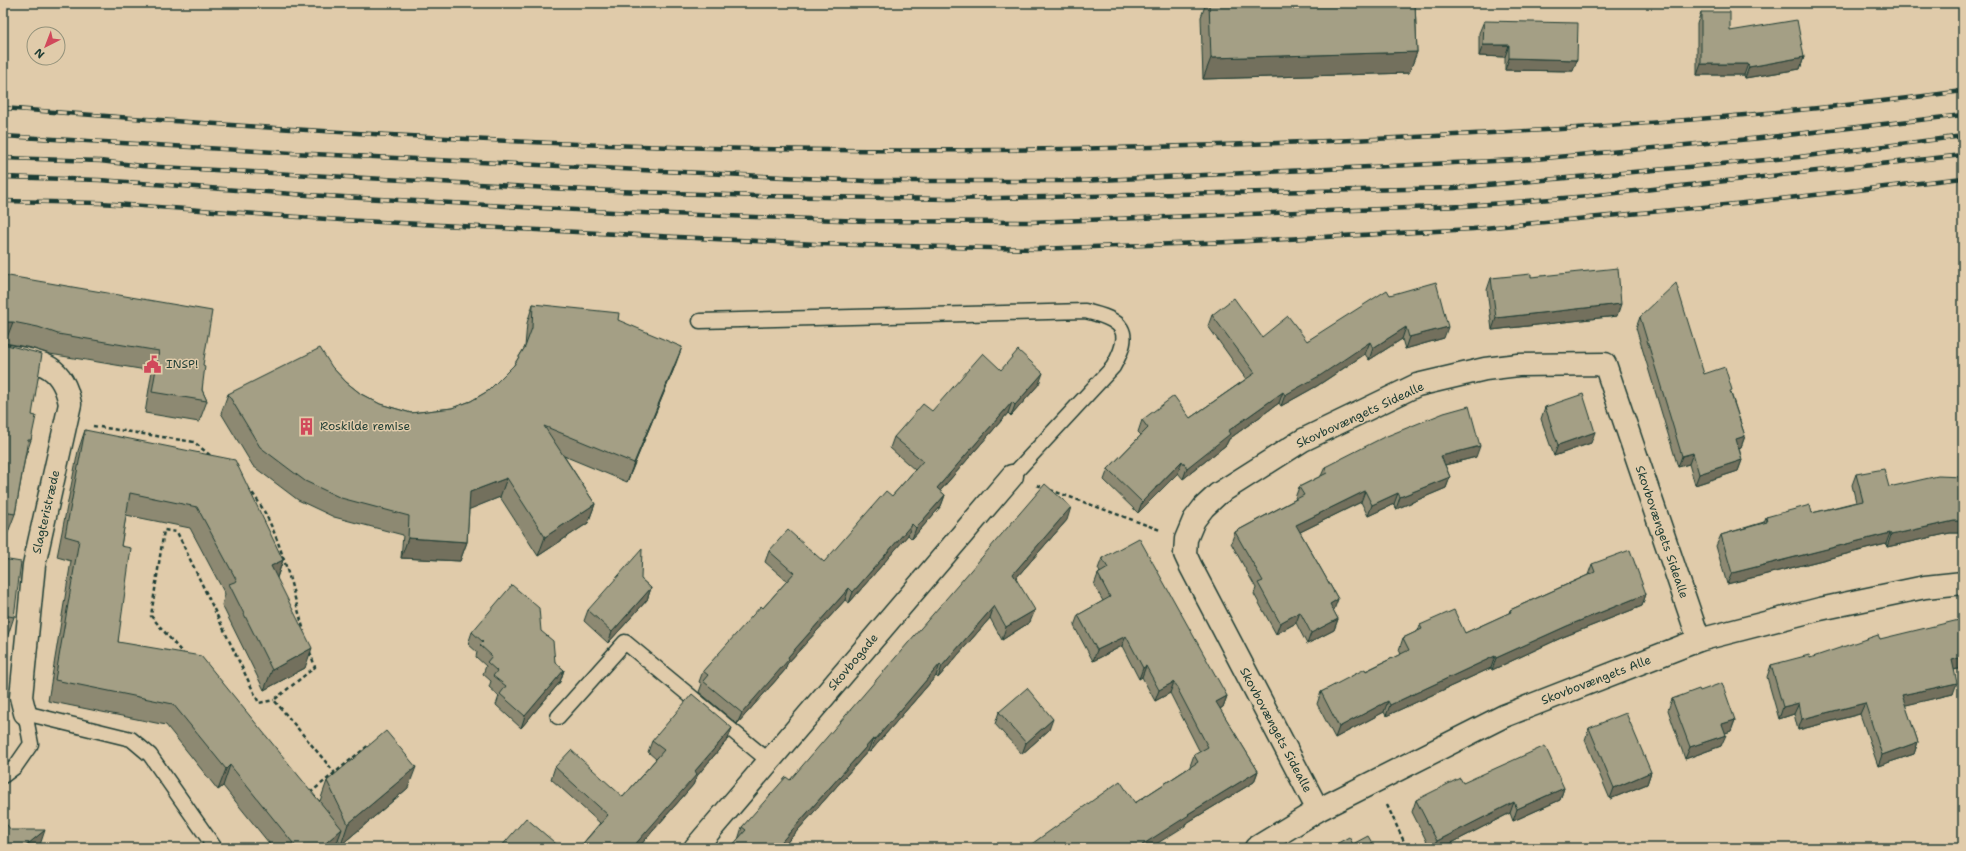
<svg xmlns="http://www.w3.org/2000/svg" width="1966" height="851" font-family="'Shantell Sans',sans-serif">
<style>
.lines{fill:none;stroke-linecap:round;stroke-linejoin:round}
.lane-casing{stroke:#1f3d34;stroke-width:17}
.street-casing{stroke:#1f3d34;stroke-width:25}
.path{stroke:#1f3d34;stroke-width:2.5;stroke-dasharray:4 3;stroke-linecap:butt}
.lane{stroke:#e0cbaa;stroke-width:14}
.street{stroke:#e0cbaa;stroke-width:22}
.rail-casing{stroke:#1f3d34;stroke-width:4.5}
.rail{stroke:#e0cbaa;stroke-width:3;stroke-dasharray:9;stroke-linecap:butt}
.wall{fill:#8d8972;stroke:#1f3d34}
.shaded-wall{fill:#736f5d;stroke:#1f3d34}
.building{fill:#a49f85;stroke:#1f3d34}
.labels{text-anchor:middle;stroke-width:3;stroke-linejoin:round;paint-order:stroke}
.poi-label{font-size:12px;fill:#1f3d34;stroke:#e0cbaa;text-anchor:start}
.street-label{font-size:12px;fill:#1f3d34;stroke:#e0cbaa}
</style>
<rect width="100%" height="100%" fill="#e0cbaa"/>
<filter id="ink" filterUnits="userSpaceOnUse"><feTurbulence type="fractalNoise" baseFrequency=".025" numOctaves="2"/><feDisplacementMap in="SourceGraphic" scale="8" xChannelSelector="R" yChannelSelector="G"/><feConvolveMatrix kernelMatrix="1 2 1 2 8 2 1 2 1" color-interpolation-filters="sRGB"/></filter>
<g filter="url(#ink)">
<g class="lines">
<defs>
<g id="lane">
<path d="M700 321 1085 311C1123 320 1134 330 1113 367L1012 476"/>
<polyline points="558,717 625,642 769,761"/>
<polyline points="3,776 15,767 31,744 25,713 131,739 150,755 215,848"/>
</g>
<g id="street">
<path d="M3 355C39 362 62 362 70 404L34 565 21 697 25 713"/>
<polyline points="1318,810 1191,567 1185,554 1186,539 1194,520 1204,507 1218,494 1303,440 1417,385 1485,369 1518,365 1605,364 1699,640"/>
<polyline points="695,848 1012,476"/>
<polyline points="1256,848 1318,810 1504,716 1699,640 1820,609 1925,587 1963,583"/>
</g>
</defs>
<use href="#lane" class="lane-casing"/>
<use href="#street" class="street-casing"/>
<g class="path">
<polyline points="93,426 194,442 211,456"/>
<polyline points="1037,485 1160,530"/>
<path d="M248 488C279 523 291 587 304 631"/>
<polyline points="310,652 315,667 274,700 335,773"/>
<polyline points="185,656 151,616 164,530 177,532 259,703 274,700"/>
<polyline points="310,793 370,744"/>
<polyline points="1387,805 1407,848"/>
</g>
<use href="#lane" class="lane"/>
<use href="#street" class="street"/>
<defs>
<g id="rail">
<path d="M3 108C226 126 449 141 673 147 900 154 1127 150 1353 140 1557 131 1761 118 1963 91"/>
<polyline points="3,136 292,153 867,181 1079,181 1535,159 1761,138 1963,115"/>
<polyline points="3,158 100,161 142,166 587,190 758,196 949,199 1454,188 1799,157 1963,136"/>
<polyline points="3,177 99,180 307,195 613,212 866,221 1030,222 1464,206 1589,196 1963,155"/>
<polyline points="3,201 100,203 341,220 816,244 1036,249 1230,242 1473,229 1735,204 1963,178"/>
</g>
</defs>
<use href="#rail" class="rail-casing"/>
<use href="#rail" class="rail"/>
</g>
<g class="wall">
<polygon points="1206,3 1415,3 1417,52 1409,73 1203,79 1201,17"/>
<polygon points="1701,12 1730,31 1804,57 1800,69 1745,78 1744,75 1697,75 1697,24"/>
<polygon points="1484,21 1573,71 1505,70 1505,57 1479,56 1479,33"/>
<polygon points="3,275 203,365 202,390 207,401 199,422 145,413 152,371 50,354 31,348 5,343 3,343"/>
<polygon points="1531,277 1617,316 1492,330 1487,290 1491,278"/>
<polygon points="1390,295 1444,338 1405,349 1402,339 1369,360 1365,354 1317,386 1281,406 1279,403 1229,439 1226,445 1183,479 1178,473 1138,513 1104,480 1108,469 1141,435 1138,432 1142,420 1190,418 1246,379 1208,326 1212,315 1262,337 1307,341"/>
<polygon points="533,304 618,320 675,366 627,482 564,456 595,504 588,523 538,556 500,497 469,509 467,542 460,561 401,558 403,535 334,517 298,500 253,466 221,413 228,394 332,367 346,382 361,394 380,404 411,413 452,408 471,401 488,391 514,365 525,347 527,323"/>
<polygon points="1640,317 1704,374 1731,393 1745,436 1741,447 1739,448 1742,460 1738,471 1695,485 1689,464 1678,467 1636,328"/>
<polygon points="3,344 32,415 31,440 25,458 15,514 7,535 3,534"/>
<polygon points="1001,370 1039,384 1011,416 1008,413 940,491 945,495 941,506 912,539 908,535 849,603 845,600 787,664 785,670 737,724 699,692 702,684 699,682 703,671 763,608 787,581 765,562 769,551 824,562 892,496 915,470 890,448 894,437 932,411"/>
<polygon points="1545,407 1591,443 1554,456 1541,419"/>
<polygon points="85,430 283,560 277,578 305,668 264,690 222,605 225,594 190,528 126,515 121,546 118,642 320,801 327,781 408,788 341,845 338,840 335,848 273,848 223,786 218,790 166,725 48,701 71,561 57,557 78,451"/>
<polygon points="1476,457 1445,465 1450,477 1446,488 1396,509 1394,504 1368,516 1361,502 1300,532 1338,599 1333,610 1338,619 1334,630 1307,644 1296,623 1276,634 1254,594 1256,588 1231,543 1235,532 1296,499 1295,498 1299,487 1321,476 1325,467"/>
<polygon points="1856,474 1889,487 1963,477 1963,533 1950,533 1887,547 1886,544 1727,584 1716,546 1721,535 1764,522 1766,517 1812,513 1856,502 1852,485"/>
<polygon points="1067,520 1016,578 1030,622 1002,640 990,618 938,678 936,676 870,752 868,751 782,848 730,848 738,840 742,827 790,780"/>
<polygon points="1102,558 1227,696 1223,707 1220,709 1258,771 1254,782 1185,824 1185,826 1135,803 1190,767 1190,766 1194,755 1200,752 1170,693 1155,701 1142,677 1139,679 1122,646 1093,661 1074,626 1078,615 1103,601 1094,585 1098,574 1100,572 1098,569"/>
<polygon points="3,559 14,617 7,638 3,637"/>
<polygon points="1592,564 1646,594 1642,606 1563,637 1492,670 1491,668 1386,716 1384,712 1335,738 1317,704 1321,692 1401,654 1399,650 1403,638 1418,631 1420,625 1465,633 1509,613 1510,610 1588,575"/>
<polygon points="641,579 651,588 647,600 608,643 584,621 588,610"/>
<polygon points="541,631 555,662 564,670 560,682 521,728 496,705 499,696 489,687 491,681 483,674 486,666 476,657 477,652 468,644 472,632"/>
<polygon points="1880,639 1963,668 1954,670 1953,694 1905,705 1918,742 1914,754 1878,766 1860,714 1798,730 1794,714 1779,719 1767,677 1771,665 1810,658"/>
<polygon points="1700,691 1735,720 1731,731 1725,733 1721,746 1685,759 1668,710 1672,699"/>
<polygon points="999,712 1049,730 1022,754 995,724"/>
<polygon points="1589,728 1651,772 1647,784 1610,799 1585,740"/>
<polygon points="728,739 697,776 693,785 638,848 579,848 600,823 551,779 555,767 623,797 656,759 648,752 652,741"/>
<polygon points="1463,783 1564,788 1560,800 1513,821 1510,813 1442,848 1430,848 1412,812 1416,800"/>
</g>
<g class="shaded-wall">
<polygon points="1483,45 1509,45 1505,57 1479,56"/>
<polygon points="1417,52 1409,73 1203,79 1211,58"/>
<polygon points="1804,57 1800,69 1745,78 1749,67"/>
<polygon points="1509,58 1577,60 1573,71 1505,70"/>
<polygon points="1701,64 1748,64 1744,75 1697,75"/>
<polygon points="1621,304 1617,316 1492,330 1496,318"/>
<polygon points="7,322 13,322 5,343 3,343 3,325"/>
<polygon points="1406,327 1402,339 1369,360 1373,348"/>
<polygon points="1448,327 1444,338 1405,349 1409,337"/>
<polygon points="1370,342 1365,354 1317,386 1281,406 1285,395"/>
<polygon points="682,347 675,366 627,482 634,463"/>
<polygon points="1043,373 1039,384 1011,416 1015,405"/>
<polygon points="1283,392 1279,403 1229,439 1226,445 1183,479 1187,468 1228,431"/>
<polygon points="1012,402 1008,413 933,499 937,488"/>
<polygon points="1595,432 1591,443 1554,456 1558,445"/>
<polygon points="1745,436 1741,447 1732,450 1736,439"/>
<polygon points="1480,446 1476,457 1437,467 1441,456"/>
<polygon points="1693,453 1689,464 1678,467 1682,456"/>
<polygon points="1742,460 1738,471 1695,485 1699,474"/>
<polygon points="1182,461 1178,473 1138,513 1142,502"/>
<polygon points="1450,477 1446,488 1396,509 1400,497"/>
<polygon points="507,478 500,497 463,512 470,492"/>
<polygon points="1365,491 1361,502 1292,536 1296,525"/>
<polygon points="1398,493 1394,504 1368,516 1372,505"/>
<polygon points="945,495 941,506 912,539 916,528"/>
<polygon points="595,504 588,523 538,556 545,537"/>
<polygon points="1071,507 1067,520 1009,586 1013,574"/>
<polygon points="1954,521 1963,521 1963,533 1950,533 1887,547 1891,535"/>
<polygon points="912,524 908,535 849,603 853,592"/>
<polygon points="1890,533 1886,544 1727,584 1732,573"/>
<polygon points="408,538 467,542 460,561 401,558"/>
<polygon points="283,560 276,580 271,566"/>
<polygon points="651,588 647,600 608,643 612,632"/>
<polygon points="849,588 845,600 787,664 785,670 737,724 742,713 788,657"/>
<polygon points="1646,594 1642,606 1563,637 1492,670 1496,658 1567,626"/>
<polygon points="1338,599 1334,610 1326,615 1330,604"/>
<polygon points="994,606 990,618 938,678 942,666"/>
<polygon points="1035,610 1030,622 1002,640 1006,627"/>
<polygon points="1300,612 1296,623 1276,634 1280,623"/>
<polygon points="1338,619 1334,630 1307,644 1311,633"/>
<polygon points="1126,636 1122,646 1093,661 1097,650"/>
<polygon points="312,648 305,668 264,690 272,670"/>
<polygon points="1495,656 1491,668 1386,716 1390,705"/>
<polygon points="1963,657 1963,668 1948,671 1952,660"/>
<polygon points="940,664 936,676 870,752 875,740"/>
<polygon points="1146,666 1142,677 1139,679 1143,668"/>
<polygon points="564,670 560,682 521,728 525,716"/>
<polygon points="1174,682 1170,693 1155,701 1159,690"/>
<polygon points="1957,683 1953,694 1898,707 1902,695"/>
<polygon points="1227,696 1223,707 1212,713 1216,702"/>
<polygon points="1388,701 1384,712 1335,738 1339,727"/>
<polygon points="1799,703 1794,714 1779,719 1783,707"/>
<polygon points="1865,703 1860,714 1798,730 1802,719"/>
<polygon points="1053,719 1049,730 1022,754 1026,743"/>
<polygon points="1735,720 1731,731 1718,736 1722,724"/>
<polygon points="732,728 728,739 697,776 693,785 638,848 632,848 695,771"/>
<polygon points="1726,735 1721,746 1685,759 1690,747"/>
<polygon points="873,739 868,751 782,848 776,848"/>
<polygon points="1918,742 1914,754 1878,766 1882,755"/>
<polygon points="230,765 223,786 218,790 226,769"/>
<polygon points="416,767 408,788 341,845 348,824"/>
<polygon points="1258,771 1254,782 1185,824 1185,826 1150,848 1141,848 1142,845 1188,814"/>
<polygon points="1651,772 1647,784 1610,799 1614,788"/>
<polygon points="1564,788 1560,800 1513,821 1517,809"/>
<polygon points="1514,802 1510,813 1442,848 1435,848 1437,841"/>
<polygon points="342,829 335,848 320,848"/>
<polygon points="45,830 39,848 23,848"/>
</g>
<g class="building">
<polygon points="1209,3 1415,3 1417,52 1211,58"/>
<polygon points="1701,12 1730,12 1730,31 1797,20 1804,57 1749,67 1748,64 1701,64"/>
<polygon points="1484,21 1578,23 1577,60 1509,58 1509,45 1483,45"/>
<polygon points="1618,268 1621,304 1496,318 1491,278 1531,274 1531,277"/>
<polygon points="3,275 212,311 203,365 205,366 202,390 207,401 152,392 159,351 58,334 38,327 13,322 7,322 3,325"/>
<polygon points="1436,282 1448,327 1409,337 1406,327 1373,348 1370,342 1321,375 1285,395 1283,392 1228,431 1230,434 1187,468 1182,461 1142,502 1108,469 1148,428 1142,420 1174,396 1190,418 1255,373 1212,315 1234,298 1262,337 1288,316 1307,341 1387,290 1390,295"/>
<polygon points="1676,283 1704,374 1725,367 1732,390 1730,391 1745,436 1736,439 1742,460 1699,474 1693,453 1682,456 1640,317"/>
<polygon points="533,304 619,313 618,320 682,347 634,463 544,426 595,504 545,537 507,478 470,492 467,542 408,538 409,516 341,498 305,481 260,447 228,394 320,348 332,367 346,382 361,394 380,404 411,413 452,408 471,401 488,391 514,365 525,347 532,328"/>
<polygon points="3,344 42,354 32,415 36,416 31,440 28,440 15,514 3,512"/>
<polygon points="1018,350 1043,373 1015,405 1012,402 937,488 945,495 916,528 912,524 853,592 849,588 788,657 789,659 742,713 703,681 708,675 703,671 761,606 763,608 794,573 769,551 788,530 824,562 886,491 892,496 923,461 894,437 923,404 932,411 983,353 1001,370"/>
<polygon points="1583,394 1595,432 1558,445 1545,407"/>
<polygon points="1469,406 1480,446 1441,456 1450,477 1400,497 1398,493 1372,505 1365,491 1296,525 1338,599 1330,604 1338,619 1311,633 1300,612 1280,623 1258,583 1263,581 1235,532 1304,495 1299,487 1327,473 1325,467 1382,438 1444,413"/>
<polygon points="85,430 235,460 283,560 271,566 312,648 272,670 229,584 237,581 197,507 130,493 121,546 131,548 118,642 201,656 342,829 320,848 297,848 230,765 226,769 173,704 55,680 79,540 65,536"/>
<polygon points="1884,469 1889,487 1938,476 1963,477 1963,521 1954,521 1891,535 1890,533 1732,573 1721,535 1767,522 1766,517 1810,505 1812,513 1863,501 1856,474"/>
<polygon points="1045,484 1071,507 1013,574 1035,610 1006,627 994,606 942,666 940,664 875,740 873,739 776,848 730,848 746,830 742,827 786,777 790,780"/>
<polygon points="1139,538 1227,696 1216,702 1258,771 1188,814 1189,815 1142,845 1144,847 1143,848 1026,848 1120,781 1135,803 1198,762 1194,755 1208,747 1174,682 1159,690 1146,666 1143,668 1126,636 1097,650 1078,615 1110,597 1098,574 1108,568 1102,558"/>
<polygon points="642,549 641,579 651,588 612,632 588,610"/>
<polygon points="1630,550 1646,594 1567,626 1496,658 1495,656 1390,705 1388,701 1339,727 1321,692 1365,669 1366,671 1409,650 1403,638 1422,629 1420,625 1454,610 1465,633 1511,612 1510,610 1595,572 1592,564"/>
<polygon points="3,559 21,562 14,617 3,615"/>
<polygon points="512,585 539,608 541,631 553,641 555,662 564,670 525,716 500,694 506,686 493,676 497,671 487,662 492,656 480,645 483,642 472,632"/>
<polygon points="1963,619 1963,657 1952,660 1957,683 1902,695 1918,742 1882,755 1865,703 1802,719 1799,703 1783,707 1771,665 1809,655 1810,658 1878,635 1880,639"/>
<polygon points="1722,683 1735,720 1722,724 1726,735 1690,747 1672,699 1699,689 1700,691"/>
<polygon points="1027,688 1053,719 1026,743 999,712"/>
<polygon points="692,694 732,728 695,771 697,774 632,848 579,848 608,815 555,767 571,750 623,797 664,750 652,741"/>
<polygon points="1626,713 1651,772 1614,788 1589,728"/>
<polygon points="386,731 416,767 348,824 327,781"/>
<polygon points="1545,746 1564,788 1517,809 1514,802 1437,841 1416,800 1460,778 1463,783"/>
<polygon points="526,818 561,848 500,848"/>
<polygon points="3,820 11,830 45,830 23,848 3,848"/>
<polygon points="1368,836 1375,848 1329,848 1349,837 1353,844"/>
</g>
</g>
<defs>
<symbol id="civic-bare" viewBox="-9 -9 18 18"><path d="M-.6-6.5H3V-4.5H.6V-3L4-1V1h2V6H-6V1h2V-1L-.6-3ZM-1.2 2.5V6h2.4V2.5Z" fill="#d1495b" stroke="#e0cbaa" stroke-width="2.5" paint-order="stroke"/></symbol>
<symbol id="building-bare" viewBox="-9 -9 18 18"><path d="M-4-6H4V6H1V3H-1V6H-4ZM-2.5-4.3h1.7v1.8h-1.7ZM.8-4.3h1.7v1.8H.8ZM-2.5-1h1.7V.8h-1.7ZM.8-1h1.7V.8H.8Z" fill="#d1495b" stroke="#e0cbaa" stroke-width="2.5" paint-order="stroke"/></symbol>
</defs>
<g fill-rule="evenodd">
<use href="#civic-bare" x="140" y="352" width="25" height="25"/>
<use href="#building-bare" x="294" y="414" width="25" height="25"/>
</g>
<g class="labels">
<g class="poi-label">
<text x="166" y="368">INSP!</text>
<text x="320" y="430">Roskilde remise</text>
</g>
<g class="street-label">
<text transform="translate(1360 415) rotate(-25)" y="4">Skovbovængets Sidealle</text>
<text transform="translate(46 512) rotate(-77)" y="4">Slagteristræde</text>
<text transform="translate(1662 532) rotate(71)" y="4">Skovbovængets Sidealle</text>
<text transform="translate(853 662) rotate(-50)" y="4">Skovbogade</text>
<text transform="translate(1596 680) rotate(-21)" y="4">Skovbovængets Alle</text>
<text transform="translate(1276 730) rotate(62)" y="4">Skovbovængets Sidealle</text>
</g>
</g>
<rect width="1966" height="851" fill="none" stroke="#e0cbaa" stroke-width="16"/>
<rect x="8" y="8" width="1950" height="835" fill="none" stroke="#1f3d34" stroke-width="1.5" filter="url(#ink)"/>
<g transform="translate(46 46) rotate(222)"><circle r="19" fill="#e0cbaa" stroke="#93927b"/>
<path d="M0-3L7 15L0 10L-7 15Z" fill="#d1495b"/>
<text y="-6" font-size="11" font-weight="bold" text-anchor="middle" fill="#1f3d34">N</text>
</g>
</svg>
